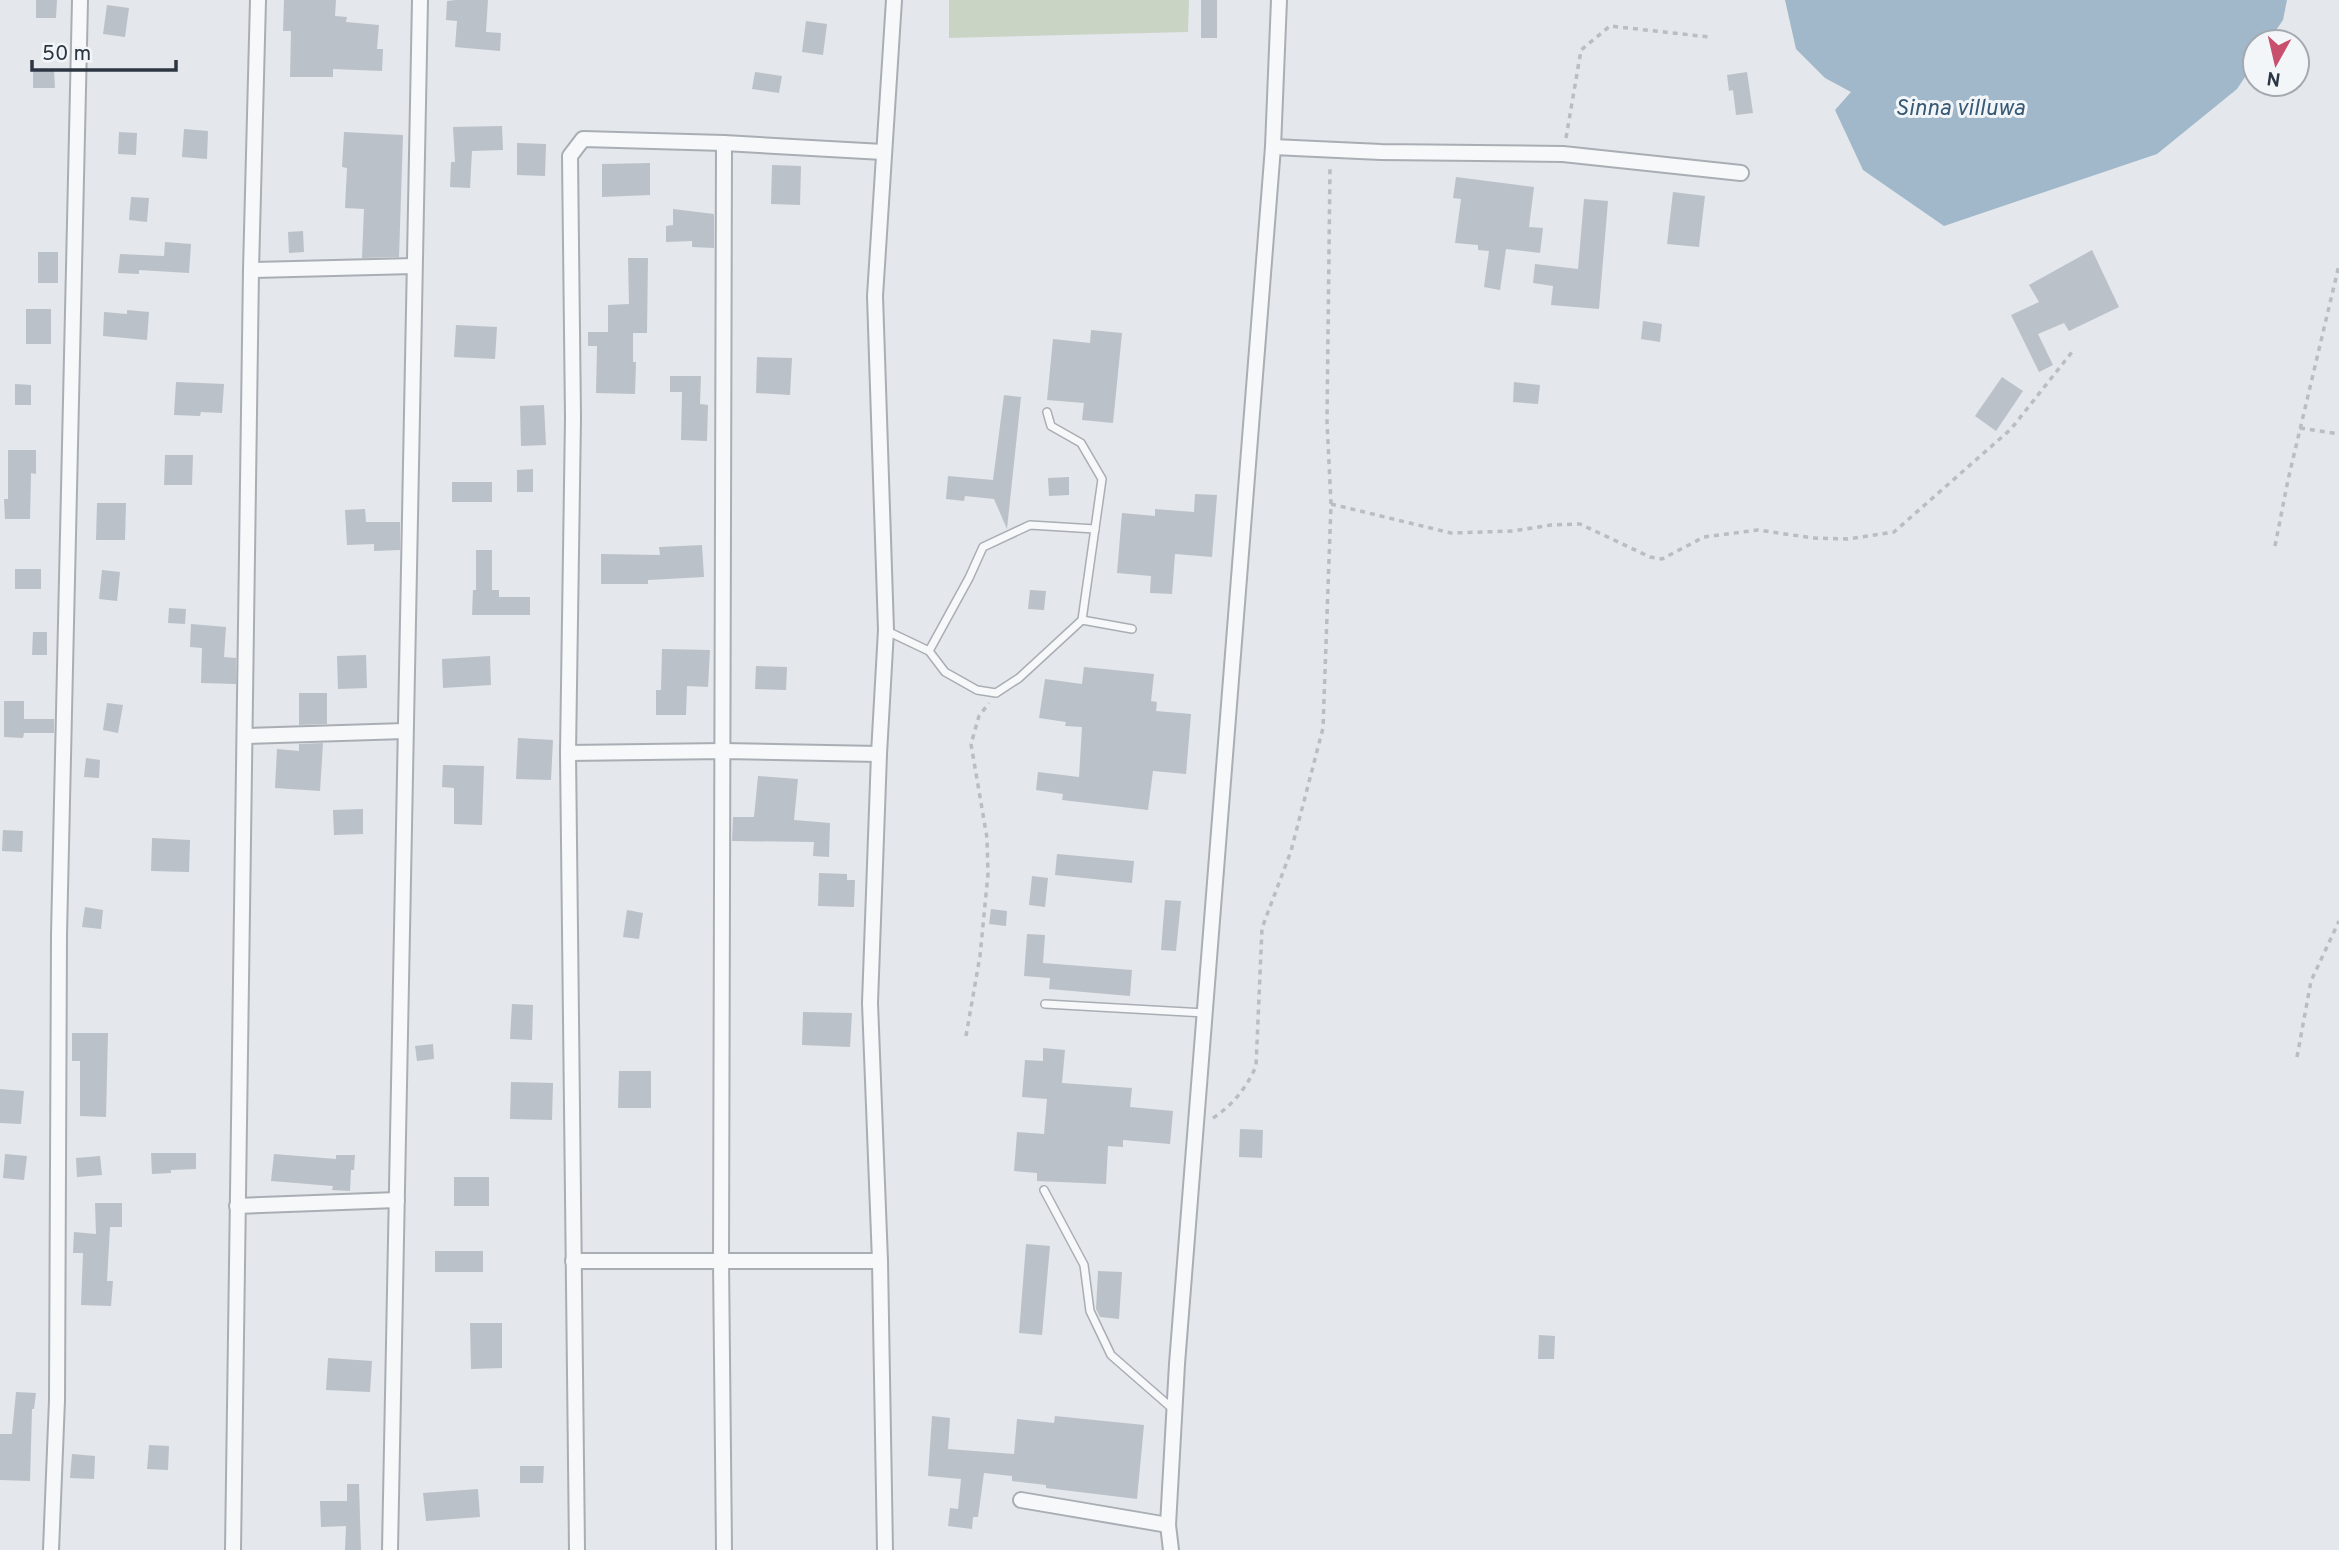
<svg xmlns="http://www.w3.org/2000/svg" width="2339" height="1550" font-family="Overpass,sans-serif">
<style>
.green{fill:#cad4c5}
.water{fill:#a0b8c9}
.building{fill:#bbc1c8}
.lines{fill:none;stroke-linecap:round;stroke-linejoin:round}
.lane-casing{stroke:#a9aeb5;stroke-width:10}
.street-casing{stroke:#a9aeb5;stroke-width:18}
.path{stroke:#b9bec2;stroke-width:3.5;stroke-dasharray:5 5;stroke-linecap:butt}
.lane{stroke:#f6f8f9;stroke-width:7}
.street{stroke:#f6f8f9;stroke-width:14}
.labels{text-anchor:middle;stroke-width:6;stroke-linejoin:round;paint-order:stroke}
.water-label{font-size:23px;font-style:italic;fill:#375975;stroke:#f3f6f8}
</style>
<rect width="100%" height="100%" fill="#e4e7eb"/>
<polygon class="green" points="949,0 1189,0 1188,32 949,38"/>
<polygon class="water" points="1785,0 2287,0 2283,20 2268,42 2255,42 2255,62 2237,89 2157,154 1944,226 1863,170 1835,110 1851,92 1825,78 1796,49"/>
<g class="building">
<polygon points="36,0 57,0 56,18 36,18"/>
<polygon points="284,0 336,0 335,16 347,17 346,22 379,25 377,49 383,49 382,71 333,69 333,77 290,77 291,31 283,31"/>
<polygon points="456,0 488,0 486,32 501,33 500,51 455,47 457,21 446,20 447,1"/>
<rect x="1201" y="0" width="16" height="38"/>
<polygon points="107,5 129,8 125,37 103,34"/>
<polygon points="806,21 827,24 823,55 802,52"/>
<polygon points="33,70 54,70 55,88 33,88"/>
<polygon points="755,72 782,76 779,93 752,89"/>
<polygon points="1747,72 1753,113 1736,115 1733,90 1729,91 1727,75"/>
<polygon points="502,126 503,150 472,151 470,188 450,187 451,162 455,162 453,127"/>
<polygon points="184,129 208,131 207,159 182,157"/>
<polygon points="119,132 137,133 136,155 118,154"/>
<polygon points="344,132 403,135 399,257 362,258 364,209 345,208 347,168 342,167"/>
<polygon points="517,143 546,144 545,176 517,175"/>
<polygon points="650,163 650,195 602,197 602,164"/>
<polygon points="772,165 801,166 800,205 771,204"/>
<polygon points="1456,177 1534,187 1529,227 1543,228 1540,253 1506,249 1500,290 1484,287 1489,251 1478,250 1478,245 1455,243 1461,199 1453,198"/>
<polygon points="1673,192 1705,196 1699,247 1667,244"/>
<polygon points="131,197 149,198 147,222 129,220"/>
<polygon points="1584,199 1608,201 1599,309 1551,305 1553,286 1533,283 1535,264 1578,269"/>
<polygon points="673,209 714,214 714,248 692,247 692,241 666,242 666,226 673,225"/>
<polygon points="303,231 304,252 289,253 288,232"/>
<polygon points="165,242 191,244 189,273 139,270 139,274 118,273 120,254 164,256"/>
<polygon points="2092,250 2119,307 2069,331 2064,323 2038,334 2053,365 2039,372 2011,315 2039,302 2029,285"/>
<rect x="38" y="252" width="20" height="31"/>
<polygon points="628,258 648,258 647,333 633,333 633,362 636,362 635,394 596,393 597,346 588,346 588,332 608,332 608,305 629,304"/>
<rect x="26" y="309" width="25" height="35"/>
<polygon points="127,310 149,312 147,340 103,336 104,312 127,314"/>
<polygon points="1643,321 1662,324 1660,342 1641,339"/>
<polygon points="456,325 497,327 495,359 454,357"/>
<polygon points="1091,330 1122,333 1113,423 1082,420 1084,403 1047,400 1053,339 1090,343"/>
<polygon points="757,357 792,358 790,395 756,393"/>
<polygon points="670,376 701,376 700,404 708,405 707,441 681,440 682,392 670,392"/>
<polygon points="2002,377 2023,391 1996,431 1975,416"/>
<polygon points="176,382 224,384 222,413 201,412 200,416 174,415"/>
<polygon points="1514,382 1540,385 1538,404 1513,402"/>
<polygon points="15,384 31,385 31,405 15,405"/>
<polygon points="1004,395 1021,397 1007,529 994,499 965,496 964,501 946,499 948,476 993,480"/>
<polygon points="544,405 546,445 521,446 520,406"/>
<polygon points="8,450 36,450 36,474 31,473 30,519 5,519 4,499 8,499"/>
<polygon points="165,455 193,455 192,485 164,485"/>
<polygon points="533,469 533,492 517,492 517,470"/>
<polygon points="1069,477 1069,495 1049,496 1048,478"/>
<rect x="452" y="482" width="40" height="20"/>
<polygon points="1195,494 1217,495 1212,557 1175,554 1172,594 1150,593 1151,576 1117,573 1122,513 1155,516 1155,509 1194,512"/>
<polygon points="97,503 126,503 125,540 96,540"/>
<polygon points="365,509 366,522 400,522 400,550 374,551 374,544 347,545 345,510"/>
<polygon points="702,545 704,577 648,580 648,584 601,584 601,554 660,555 659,547"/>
<polygon points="476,550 492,550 492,590 499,590 499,597 530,597 530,615 472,615 473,590 476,590"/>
<rect x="15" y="569" width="26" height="20"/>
<polygon points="102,570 120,572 117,601 99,599"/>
<polygon points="1030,590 1046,591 1044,610 1028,609"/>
<polygon points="169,608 186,609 185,624 168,623"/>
<polygon points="191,624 226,627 224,657 236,658 236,684 201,683 202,648 190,647"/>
<polygon points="33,632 47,632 47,655 32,655"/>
<polygon points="662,649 710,650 708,687 687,686 686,715 656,715 656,690 661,690"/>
<polygon points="366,655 367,688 338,689 337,656"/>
<polygon points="490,656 491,685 443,688 442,659"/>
<polygon points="756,666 787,667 786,690 755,689"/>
<polygon points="1084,667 1154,674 1151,701 1157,702 1156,711 1191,714 1186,774 1153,771 1148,810 1062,800 1063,794 1036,790 1038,772 1079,777 1082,727 1065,726 1066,722 1039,718 1045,679 1082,684"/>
<polygon points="299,693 327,693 327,724 299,725"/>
<polygon points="4,701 24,701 24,719 54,719 54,733 24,733 23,738 4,737"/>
<polygon points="107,703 123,705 118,733 103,730"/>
<polygon points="518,738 553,740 551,780 516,779"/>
<polygon points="323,743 320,791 275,788 277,749 299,751 299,744"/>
<polygon points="86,758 100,760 99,778 84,777"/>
<polygon points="443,765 484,766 482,825 454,824 454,788 442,787"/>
<polygon points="758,776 798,779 794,820 830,823 829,857 813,856 814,842 732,841 733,817 754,817"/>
<polygon points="363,809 363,834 334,835 333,810"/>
<polygon points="3,830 23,831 22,852 2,851"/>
<polygon points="152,838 190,840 189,872 151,871"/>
<polygon points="1057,854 1134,861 1132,883 1055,875"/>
<polygon points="819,873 847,874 847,880 855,880 854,907 818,906"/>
<polygon points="1032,876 1048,878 1045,907 1029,905"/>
<polygon points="1165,900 1181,901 1176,951 1161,950"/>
<polygon points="85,907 103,910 101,929 82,927"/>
<polygon points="991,909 1007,911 1006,926 989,924"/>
<polygon points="627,910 643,913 639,939 623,937"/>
<polygon points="1027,934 1045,935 1043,963 1132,970 1130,996 1049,989 1050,978 1024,976"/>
<polygon points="512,1004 533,1005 532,1040 510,1039"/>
<polygon points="803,1012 852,1013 850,1047 802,1045"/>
<polygon points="72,1033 108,1033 106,1117 80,1116 80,1061 72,1061"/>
<polygon points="433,1044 434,1059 417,1061 415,1046"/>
<polygon points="1043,1048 1065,1050 1062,1083 1132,1088 1130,1107 1173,1111 1170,1144 1123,1140 1123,1147 1108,1146 1106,1184 1037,1181 1037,1173 1014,1171 1017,1132 1044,1134 1047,1099 1022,1097 1025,1060 1043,1061"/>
<polygon points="619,1071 651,1071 651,1108 618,1108"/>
<polygon points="511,1082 553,1083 552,1120 510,1119"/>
<polygon points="0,1089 24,1091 21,1124 0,1123"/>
<polygon points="1240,1129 1263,1130 1262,1158 1239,1157"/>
<polygon points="151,1153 196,1153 196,1169 171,1170 171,1173 152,1174"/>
<polygon points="5,1154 27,1156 24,1180 3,1178"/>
<polygon points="274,1154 336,1159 336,1155 355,1155 354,1170 351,1170 350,1191 332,1190 333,1186 271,1181"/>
<polygon points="100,1156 102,1175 77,1177 76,1158"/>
<rect x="454" y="1177" width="35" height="29"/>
<polygon points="95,1203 122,1203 122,1227 110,1227 107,1281 113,1281 111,1306 81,1305 83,1253 73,1253 74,1232 96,1234"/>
<polygon points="1026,1244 1050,1246 1042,1335 1019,1333"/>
<rect x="435" y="1251" width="48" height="21"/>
<polygon points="1098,1271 1122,1272 1119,1319 1100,1317 1096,1309"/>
<polygon points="470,1323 502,1323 502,1368 471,1369"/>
<polygon points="1539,1335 1555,1336 1554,1359 1538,1359"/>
<polygon points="328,1358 372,1361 370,1392 326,1390"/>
<polygon points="16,1392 36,1393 34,1409 32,1409 30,1481 0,1480 0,1434 12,1434"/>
<polygon points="932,1416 950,1418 948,1449 1014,1454 1017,1419 1054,1423 1055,1416 1144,1425 1137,1499 1046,1488 1046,1485 1012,1481 1012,1476 984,1473 978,1517 973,1517 972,1529 948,1526 950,1508 958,1509 961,1479 928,1476"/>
<polygon points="149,1445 169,1446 168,1470 147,1469"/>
<polygon points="72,1454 95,1456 94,1479 70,1478"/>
<polygon points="520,1466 544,1466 543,1483 520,1483"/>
<polygon points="347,1484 359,1484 361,1550 345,1550 346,1526 321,1527 320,1501 347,1501"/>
<polygon points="478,1489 480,1517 426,1521 423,1493"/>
</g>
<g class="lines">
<defs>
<g id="lane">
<polyline points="1047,412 1051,426 1081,443 1102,479 1082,620"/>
<polyline points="887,631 929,651 945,672 977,690 996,693 1019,678 1082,620 1132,629"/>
<polyline points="929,651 969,578 983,547 1030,525 1095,529"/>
<polyline points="1045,1004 1205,1013"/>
<polyline points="1044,1190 1084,1265 1090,1311 1111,1355 1174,1410"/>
</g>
<g id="street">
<polyline points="1273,147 1381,152 1563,154 1741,173"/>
<polyline points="251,270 414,266"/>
<polyline points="245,736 405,731"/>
<polyline points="568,753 724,751 879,754"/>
<polyline points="237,1206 397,1200"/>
<polyline points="573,1261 880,1261"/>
<polyline points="1021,1500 1168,1525"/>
<polyline points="51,1550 57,1400 59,935 80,0"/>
<polyline points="233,1550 251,270 258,0"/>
<polyline points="390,1550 420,0"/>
<polyline points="577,1550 568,753 573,418 570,156 583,139 724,143 883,152"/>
<polyline points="724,1550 721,1261 724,143"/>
<polyline points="885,1550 880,1261 870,1003 879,754 886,630 875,296 894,0"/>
<polyline points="1171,1550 1168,1525 1177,1364 1273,147 1279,0"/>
</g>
</defs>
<use href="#lane" class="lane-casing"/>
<use href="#street" class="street-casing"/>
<g class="path">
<polyline points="1566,138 1581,50 1610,26 1709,37"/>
<polyline points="2300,428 2339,434"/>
<polyline points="1331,504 1451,533 1513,531 1551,525 1580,524 1650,557 1662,559 1704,537 1758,530 1813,538 1848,539 1894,532 2011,429 2072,352"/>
<polyline points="2275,546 2288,480 2339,265"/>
<polyline points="966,1036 980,956 988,874 987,838 971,744 979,716 989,703"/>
<polyline points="2297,1057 2311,981 2339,921"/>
<path d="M1213 1118C1233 1105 1247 1087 1256 1066L1262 928 1291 851 1323 728 1331 504 1327 421 1330 165"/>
</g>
<use href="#lane" class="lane"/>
<use href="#street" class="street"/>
</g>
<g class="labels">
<g class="water-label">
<text x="1960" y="115">Sinna villuwa</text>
</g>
</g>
<g transform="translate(2276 63) rotate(188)"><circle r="33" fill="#f3f6f8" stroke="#a3a9b0" stroke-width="2"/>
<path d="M0-5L12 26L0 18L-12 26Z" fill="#c94f6e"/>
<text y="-10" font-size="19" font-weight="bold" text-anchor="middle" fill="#2c3643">N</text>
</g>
<path d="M32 60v10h144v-10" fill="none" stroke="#2c3643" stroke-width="3.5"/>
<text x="42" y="60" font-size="21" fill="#2c3643" stroke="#f3f6f8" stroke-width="5" paint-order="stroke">50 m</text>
</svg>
